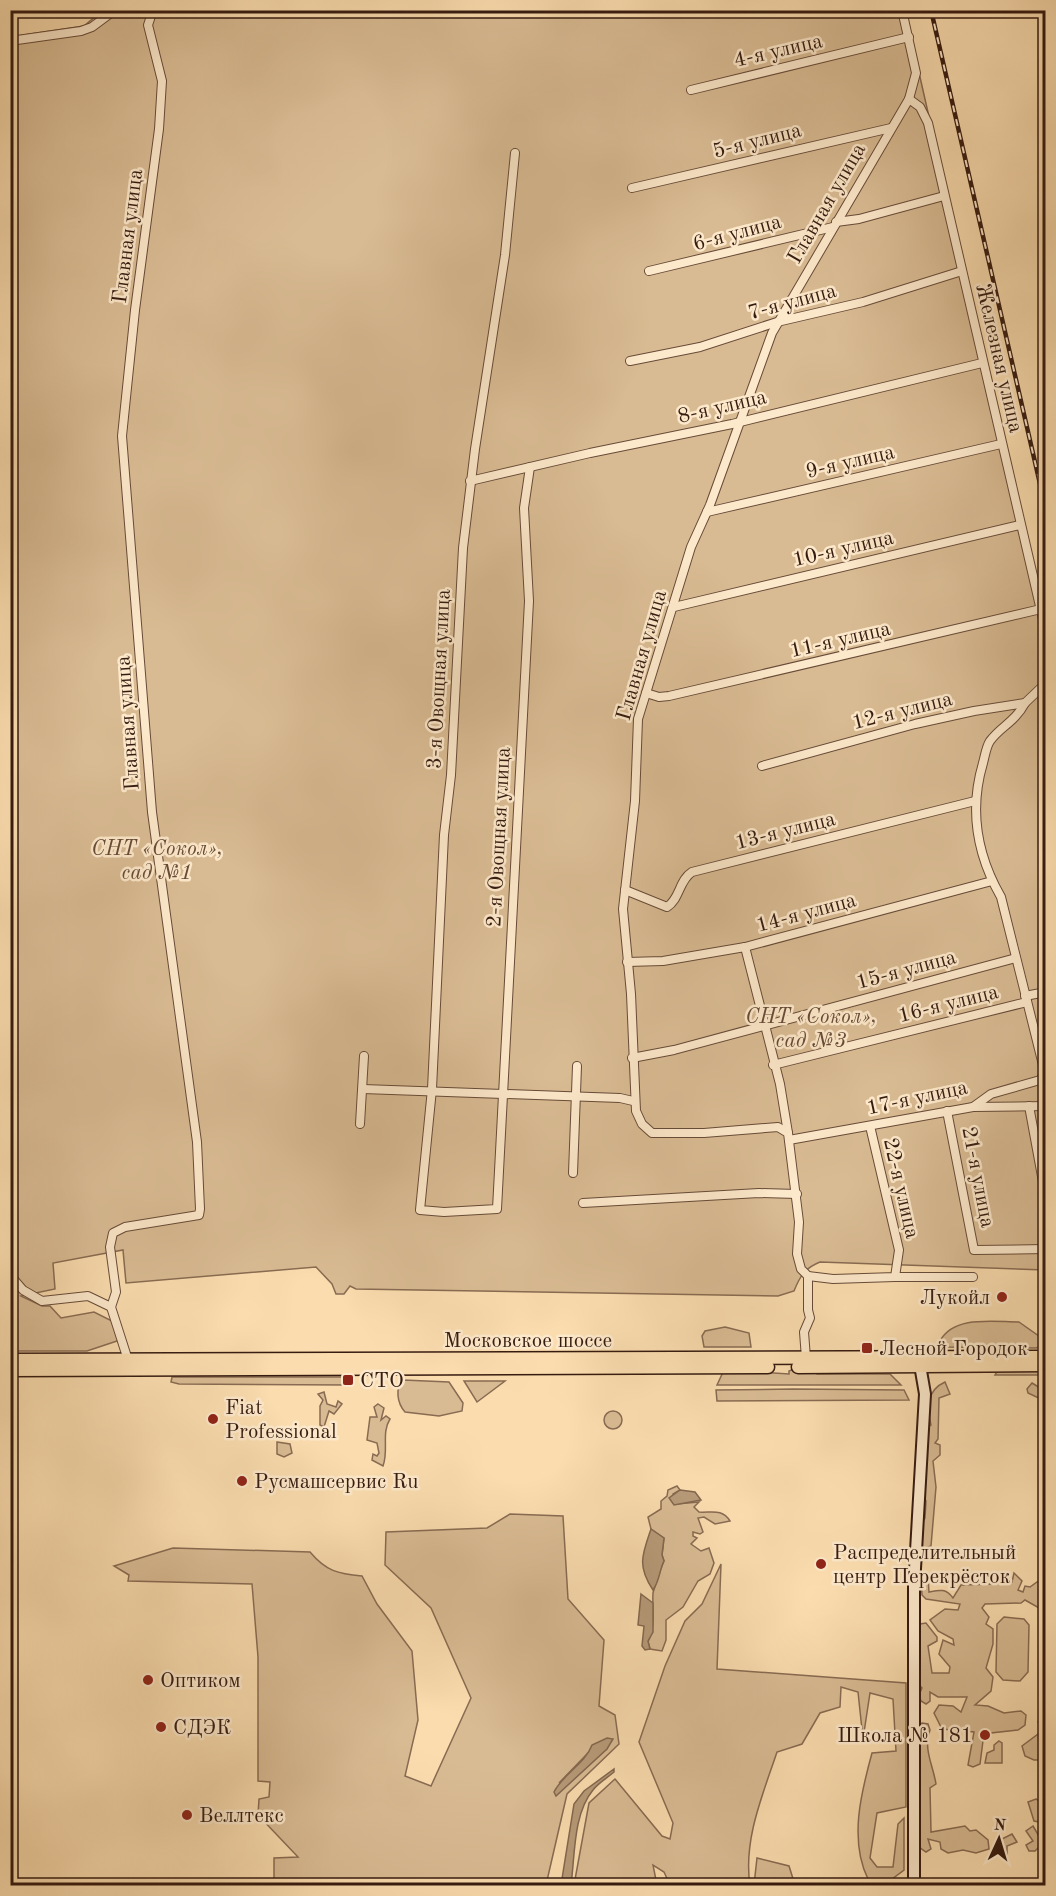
<svg xmlns="http://www.w3.org/2000/svg" width="1056" height="1896" font-family="'Old Standard TT',serif">
<style>
.green{fill:#d9bb93;stroke:#886b52;stroke-width:1.5;fill-rule:evenodd}
.water{fill:#b79a78;stroke:#83674e;stroke-width:1.5}
.lines{fill:none;stroke-linecap:round;stroke-linejoin:round}
.street-casing{stroke:#674b38;stroke-width:10}
.secondary-casing{stroke:#361b10;stroke-width:14}
.primary-casing{stroke:#361b10;stroke-width:15}
.street{stroke:#fce8ca;stroke-width:8}
.secondary{stroke:#fce8ca;stroke-width:10}
.primary{stroke:#fadcae;stroke-width:12}
.rail-casing{stroke:#361b10;stroke-width:4.5}
.rail{stroke:#fce8ca;stroke-width:2;stroke-dasharray:7;stroke-linecap:butt}
.poi-dot{fill:#8f2418;stroke:#fce8ca;stroke-width:2}
.labels{text-anchor:middle;stroke-width:5;stroke-linejoin:round;paint-order:stroke}
.street-label{font-size:21px;fill:#361b10;stroke:#fce8ca}
.park-label{font-size:21px;font-style:italic;fill:#674b37;stroke:#fce8ca}
.poi-label{font-size:21px;fill:#361b10;stroke:#fce8ca;text-anchor:start}
</style>
<rect width="100%" height="100%" fill="#fadcae"/>
<filter id="stains"><feTurbulence type="fractalNoise" baseFrequency=".00333" numOctaves="4"/><feColorMatrix values="0 0 0 0 .2 0 0 0 0 .09 0 0 0 0 .02 0 0 0 .5 -.17"/></filter>
<radialGradient id="worn" r=".72"><stop offset=".6" stop-color="#630" stop-opacity="0"/><stop offset="1" stop-color="#630" stop-opacity=".3"/></radialGradient>
<g class="green">
<polygon points="11,10 64,10 64,11 11,18"/>
<path d="M103 10 905 11 1045 628V1270L820 1262C805 1268 800 1276 794 1291L778 1296 356 1289 350 1286 344 1294H336L332 1284 316 1267 126 1283 123 1250 53 1263 55 1289 21 1296 42 1306H50L61 1318 94 1312 114 1322 120 1340 87 1351H11V37L84 26Z"/>
<path d="M1019 1322 1043 1339 1044 1345 1036 1348 945 1347 940 1341C954 1315 994 1322 1019 1322Z"/>
<polygon points="725,1327 749,1333 751,1347 704,1347 702,1336 705,1331"/>
<polygon points="801,1366 812,1369 817,1374 890,1374 901,1385 717,1385 724,1370 789,1374 789,1371"/>
<polygon points="998,1370 1045,1370 1045,1375 995,1375"/>
<polygon points="172,1377 351,1377 354,1381 348,1385 179,1384 171,1382"/>
<path d="M403 1380 449 1382 463 1403 462 1411 439 1416 405 1412C397 1403 395 1388 403 1380Z"/>
<polygon points="464,1381 505,1381 477,1402"/>
<path d="M945 1382 950 1394 939 1398 938 1439 935 1443 940 1445V1455L933 1461 936 1487 931 1546 922 1549 915 1535 925 1518 926 1501 921 1491 922 1445 928 1441 923 1431 931 1425C926 1408 927 1390 945 1382Z"/>
<polygon points="1032,1383 1045,1391 1045,1401 1028,1393 1027,1389"/>
<polygon points="793,1389 904,1390 909,1400 717,1401 716,1390"/>
<polygon points="324,1392 327,1404 336,1407 338,1401 342,1404 334,1414 329,1411 324,1427 320,1425 320,1406 323,1400 318,1394"/>
<path d="M378 1404 384 1408 381 1420 386 1416 390 1419C381 1433 389 1450 383 1466L372 1460 373 1454 377 1456 379 1453 377 1443 367 1440 370 1417H377L374 1407Z"/>
<circle cx="613" cy="1420" r="9"/>
<polygon points="277,1442 290,1444 292,1453 284,1457 277,1454"/>
<path d="M677 1486 680 1490 673 1494 677 1504 699 1502 694 1507 699 1512C711 1513 722 1508 730 1521L715 1524 704 1517 698 1518 703 1532 700 1534 693 1532V1536L697 1538 691 1544 701 1551 709 1548 714 1563 710 1574 698 1581 683 1607 666 1620V1640L662 1651 650 1649 648 1642C656 1626 652 1610 653 1593 654 1589 662 1565 664 1561L662 1555 664 1538 651 1529 648 1517 661 1509V1501L667 1496 668 1490Z"/>
<path d="M510 1514 563 1516 568 1599 604 1640 599 1706 615 1715 619 1744 567 1794 546 1885H274V1858L298 1857 258 1815 259 1799 269 1797 270 1782 258 1781V1657L252 1584 128 1581 129 1575 114 1566 173 1548 310 1552C326 1571 338 1574 362 1576L377 1604 412 1651 418 1720 405 1776 431 1786 471 1698 431 1608 385 1565 386 1532 487 1528ZM607 1749 559 1783 589 1752Z"/>
<path d="M721 1564 717 1669 906 1683V1807L877 1813 870 1858 877 1867H893L898 1824 904 1818V1870L884 1885 868 1879C849 1840 861 1793 872 1753L896 1751 893 1699 870 1693 863 1739 858 1692 841 1687 840 1707 820 1713 802 1744 777 1752C763 1794 743 1840 750 1885H670L664 1872 653 1865 657 1885H574L589 1803 615 1779 662 1836 670 1839 673 1823 639 1742 665 1666 685 1621 702 1604Z"/>
<path d="M1014 1573 1022 1581 1018 1590 1023 1592 1025 1586 1030 1587 1037 1582 1045 1581 1046 1612 1025 1600 1021 1603 985 1604 982 1608 989 1617 986 1624 993 1629V1644L986 1668 993 1677 991 1691 975 1705 988 1706 1004 1713 1021 1711 1026 1715 1025 1725 1018 1730 991 1733 988 1738 984 1733 980 1764 973 1767 968 1765 974 1732 942 1729 934 1713 939 1705 953 1706 961 1712 967 1697H938L930 1692V1701L926 1704 921 1701 919 1695 922 1688 918 1684 916 1633 920 1624 926 1623 937 1637V1641L928 1646 932 1673H949L950 1667 939 1654 943 1640 954 1645 953 1639 938 1631 930 1620 945 1609 958 1610 960 1604 926 1599 922 1595 921 1575 928 1576 929 1592C939 1590 946 1588 953 1598L961 1585C979 1584 995 1585 1012 1582Z"/>
<polygon points="1004,1617 1024,1619 1029,1625 1028,1672 1020,1681 1003,1680 996,1672 997,1624"/>
<polygon points="1041,1719 1045,1722 1045,1732 1041,1736 1045,1741 1045,1767 1042,1760 1034,1760 1025,1756 1022,1746 1038,1734 1041,1729 1038,1722"/>
<path d="M922 1723 928 1724 930 1730C923 1749 933 1765 936 1784L930 1788 931 1832 965 1826 970 1831 976 1830 988 1840 989 1849 976 1853 963 1850 948 1853 941 1849 940 1842 928 1839 931 1849 926 1852 919 1847 918 1726Z"/>
<polygon points="999,1741 1002,1743 1002,1763 985,1763 987,1753 994,1750 994,1745"/>
<polygon points="1036,1799 1041,1802 1041,1816 1045,1816 1045,1823 1034,1821 1028,1802"/>
<polygon points="1033,1826 1043,1843 1035,1851 1029,1851 1026,1845 1033,1841 1026,1831"/>
<polygon points="1012,1834 1017,1842 1007,1846 1007,1854 1000,1854 998,1841"/>
<polygon points="757,1858 789,1866 795,1885 754,1885"/>
</g>
<g class="water">
<polygon points="680,1490 695,1492 701,1500 674,1505 669,1498"/>
<path d="M651 1529 664 1538 662 1555 664 1561C659 1571 660 1580 653 1590 637 1566 642 1555 651 1529Z"/>
<polygon points="641,1594 653,1603 653,1632 648,1641 650,1649 645,1650 642,1646 644,1626 638,1625"/>
<path d="M607 1738 613 1739 607 1749 556 1796 554 1792C563 1774 585 1764 592 1745Z"/>
<path d="M614 1769V1772C607 1778 598 1783 593 1790 573 1814 575 1856 571 1885H561L574 1804 584 1791Z"/>
</g>
<g class="lines">
<defs>
<g id="street">
<polyline points="10,41 81,31 92,27 115,10"/>
<polyline points="691,90 909,37"/>
<polyline points="909,99 920,107 928,123 1046,632"/>
<polyline points="515,153 505,255 475,449 463,548 451,775 444,835 432,1089 420,1210 444,1212 497,1209 529,601 524,508 530,467"/>
<polyline points="632,188 891,128"/>
<polyline points="836,222 859,219 944,196"/>
<polyline points="649,271 833,227"/>
<polyline points="630,361 700,347 777,322 863,302 962,271"/>
<polyline points="470,481 590,453 732,424 982,363"/>
<polyline points="707,512 1001,444"/>
<polyline points="674,607 1020,525"/>
<polyline points="646,693 659,697 669,696 1041,609"/>
<polyline points="762,766 915,724 974,711 1025,703 1046,683"/>
<path d="M625 890 667 907C680 899 679 880 692 872L975 801"/>
<polyline points="745,947 780,1084 788,1133"/>
<polyline points="627,962 663,961 745,947 992,881"/>
<polyline points="1025,996 1046,992"/>
<polyline points="632,1058 674,1050 1016,958"/>
<polyline points="773,1065 1027,1002"/>
<polyline points="363,1089 620,1098 633,1101"/>
<polyline points="1029,1106 1046,1198"/>
<polyline points="973,1107 1046,1106"/>
<polyline points="947,1111 974,1250 1046,1249"/>
<polyline points="360,1124 364,1056"/>
<path d="M789 1140 973 1107 991 1094 1040 1080 1045 1073 1001 897C977 855 969 810 983 763 985 756 986 747 990 741 1001 726 1014 723 1025 703"/>
<polyline points="573,1173 577,1066"/>
<polyline points="583,1203 759,1193 797,1194"/>
<polyline points="10,1275 23,1290 42,1301 88,1296 111,1307"/>
<polyline points="808,1276 833,1279 895,1277 899,1250 870,1126"/>
<polyline points="895,1277 973,1277"/>
<polyline points="806,1358 804,1332 810,1318 808,1310 808,1276 801,1269 797,1254 799,1222 788,1133 778,1127 704,1133 652,1133 642,1124 636,1111 631,994 623,909 635,801 638,719 691,547 710,505 772,333 909,99 916,73 902,10"/>
<polyline points="128,1360 111,1307 116,1292 110,1247 113,1233 125,1227 199,1215 200,1209 197,1142 152,812 122,436 135,310 159,129 162,81 148,25 153,10"/>
</g>
<polyline id="secondary" points="914,1886 914,1586 925,1394 920,1365"/>
<g id="primary">
<polyline points="10,1360 1046,1357"/>
<polyline points="798,1367 1046,1365"/>
<polyline points="10,1370 768,1367"/>
</g>
</defs>
<use href="#street" class="street-casing"/>
<use href="#secondary" class="secondary-casing"/>
<use href="#primary" class="primary-casing"/>
<use href="#street" class="street"/>
<use href="#secondary" class="secondary"/>
<use href="#primary" class="primary"/>
<defs>
<polyline id="rail" points="931,10 1046,510"/>
</defs>
<use href="#rail" class="rail-casing"/>
<use href="#rail" class="rail"/>
</g>
<g class="poi-dot">
<circle cx="1002" cy="1297" r="6"/>
<rect x="861" y="1342" width="12" height="12" rx="3"/>
<rect x="342" y="1374" width="12" height="12" rx="3"/>
<circle cx="213" cy="1419" r="6"/>
<circle cx="242" cy="1481" r="6"/>
<circle cx="821" cy="1564" r="6"/>
<circle cx="148" cy="1680" r="6"/>
<circle cx="161" cy="1727" r="6"/>
<circle cx="985" cy="1735" r="6"/>
<circle cx="187" cy="1815" r="6"/>
</g>
<g class="labels">
<g class="street-label">
<text transform="translate(778 50) rotate(-13)" y="7">4-я улица</text>
<text transform="translate(757 140) rotate(-14)" y="7">5-я улица</text>
<text transform="translate(826 203) rotate(-60)" y="7">Главная улица</text>
<text transform="translate(737 232) rotate(-15)" y="7">6-я улица</text>
<text transform="translate(127 236) rotate(-83)" y="7">Главная улица</text>
<text transform="translate(792 301) rotate(-15)" y="7">7-я улица</text>
<text transform="translate(1000 358) rotate(77)" y="7">Железная улица</text>
<text transform="translate(722 406) rotate(-13)" y="7">8-я улица</text>
<text transform="translate(850 461) rotate(-13)" y="7">9-я улица</text>
<text transform="translate(843 548) rotate(-13)" y="7">10-я улица</text>
<text transform="translate(840 639) rotate(-13)" y="7">11-я улица</text>
<text transform="translate(641 655) rotate(-74)" y="7">Главная улица</text>
<text transform="translate(438 679) rotate(-87)" y="7">3-я Овощная улица</text>
<text transform="translate(902 710) rotate(-14)" y="7">12-я улица</text>
<text transform="translate(127 723) rotate(-94)" y="7">Главная улица</text>
<text transform="translate(785 830) rotate(-14)" y="7">13-я улица</text>
<text transform="translate(498 837) rotate(-87)" y="7">2-я Овощная улица</text>
<text transform="translate(806 912) rotate(-15)" y="7">14-я улица</text>
<text transform="translate(906 969) rotate(-15)" y="7">15-я улица</text>
<text transform="translate(948 1003) rotate(-14)" y="7">16-я улица</text>
<text transform="translate(917 1097) rotate(-12)" y="7">17-я улица</text>
<text transform="translate(979 1177) rotate(79)" y="7">21-я улица</text>
<text transform="translate(902 1188) rotate(77)" y="7">22-я улица</text>
<text x="528" y="1347">Московское шоссе</text>
</g>
<g class="park-label">
<text x="157" y="855">СНТ «Сокол»,<tspan x="157" dy="24">сад №1</tspan></text>
<text x="811" y="1023">СНТ «Сокол»,<tspan x="811" dy="24">сад №3</tspan></text>
</g>
<g class="poi-label">
<text x="990" y="1304" text-anchor="end">Лукойл</text>
<text x="879" y="1355">Лесной Городок</text>
<text x="360" y="1387">СТО</text>
<text x="225" y="1414">Fiat<tspan x="225" dy="24">Professional</tspan></text>
<text x="254" y="1488">Русмашсервис Ru</text>
<text x="833" y="1559">Распределительный<tspan x="833" dy="24">центр Перекрёсток</tspan></text>
<text x="160" y="1687">Оптиком</text>
<text x="173" y="1734">СДЭК</text>
<text x="973" y="1742" text-anchor="end">Школа № 181</text>
<text x="199" y="1822">Веллтекс</text>
</g>
</g>
<rect width="1056" height="1896" fill="none" stroke="#fadcae" stroke-width="36"/>
<rect x="12" y="12" width="1032" height="1872" fill="none" stroke="#361b10" stroke-width="3"/>
<rect x="18" y="18" width="1020" height="1860" fill="none" stroke="#361b10" stroke-width="1.5"/>
<g transform="translate(999 1839) rotate(4)" stroke="#fce8ca" stroke-width="4.5" paint-order="stroke">
<path d="M0-4.5L10 22L0 15L-10 22Z" fill="#361b10"/>
<text y="-9" font-size="16" font-weight="bold" text-anchor="middle" fill="#361b10">N</text>
</g>
<rect width="100%" height="100%" filter="url(#stains)"/>
<rect width="100%" height="100%" fill="url(#worn)"/>
</svg>
